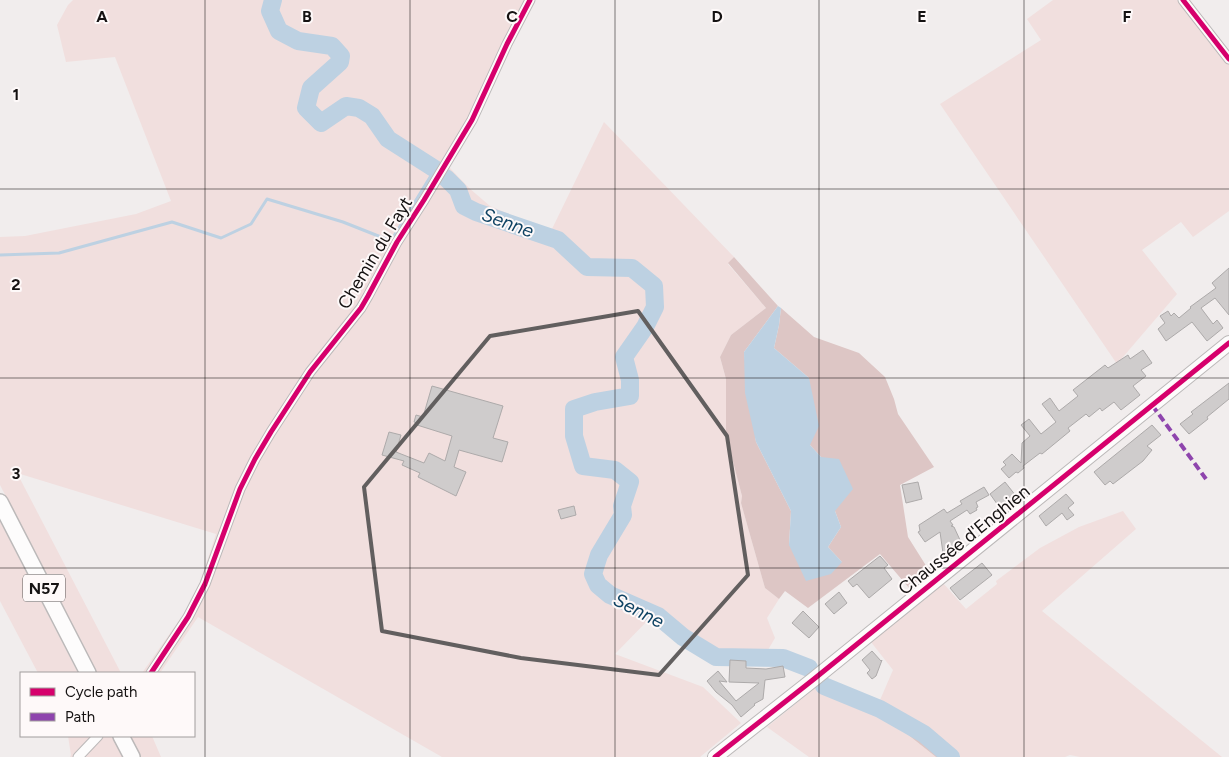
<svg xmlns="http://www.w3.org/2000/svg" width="1229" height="757" font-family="Figtree,sans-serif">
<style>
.green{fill:#f1dfde}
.forest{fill:#ddc6c5}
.water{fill:#bdd1e2}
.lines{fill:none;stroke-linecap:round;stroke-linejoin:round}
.stream{stroke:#bdd1e2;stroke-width:3}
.river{stroke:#bdd1e2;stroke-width:18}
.building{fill:#cfcccc;stroke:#adaaaa}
.minor-casing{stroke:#bcb9b9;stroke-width:11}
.primary-casing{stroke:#bcb9b9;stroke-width:16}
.trunk-casing{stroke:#bcb9b9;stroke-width:18}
.minor{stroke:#fdfcfc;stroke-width:9}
.primary{stroke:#fdfcfc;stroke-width:14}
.trunk{stroke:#fdfcfc;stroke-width:15}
.quiet{stroke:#8e44ad;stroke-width:4;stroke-dasharray:8 4;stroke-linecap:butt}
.cycleway-casing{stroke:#fef9f9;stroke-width:8}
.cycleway{stroke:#d6006c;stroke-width:5}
.marked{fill:none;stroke:#625f5f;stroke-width:4;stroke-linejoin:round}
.grid{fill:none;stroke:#151212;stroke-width:1;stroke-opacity:0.55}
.labels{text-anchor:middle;stroke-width:4;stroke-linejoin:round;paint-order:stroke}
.shield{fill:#fef9f9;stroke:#5b5757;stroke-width:1}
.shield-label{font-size:16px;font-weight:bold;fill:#151212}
.street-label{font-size:18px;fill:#151212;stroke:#fef9f9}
.water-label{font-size:19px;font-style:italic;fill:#0f4363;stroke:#fef9f9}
.grid-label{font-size:16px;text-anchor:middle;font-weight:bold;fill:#151212;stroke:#fef9f9;stroke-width:4;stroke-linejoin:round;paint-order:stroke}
</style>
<rect width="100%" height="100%" fill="#f1eded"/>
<g class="green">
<polygon points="73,0 535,0 448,166 469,188 490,206 551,231 604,122 734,257 728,264 766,308 731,335 720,357 726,379 726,435 742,496 741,503 765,588 779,599 767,618 775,638 765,655 714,655 654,614 615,654 703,687 741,723 700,757 442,757 198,617 160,673 142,673 185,612 198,589 216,534 17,473 121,673 97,673 0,485 0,237 25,236 136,214 171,201 115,57 66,62 57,25 68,5"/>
<polygon points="1053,0 1181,0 1229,64 1229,211 1193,237 1181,222 1142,250 1177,294 1117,364 940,104 1041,40 1027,19"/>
<polygon points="1123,511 1136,529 1042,611 1222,757 1080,757 1070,755 1065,757 956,757 924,734 908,735 936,757 809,757 767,727 814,689 824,686 880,709 880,700 893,670 871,642 943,583 966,609 997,584 996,581 1040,548 1079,527"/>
<polygon points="0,521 78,673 38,673 0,601"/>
<polygon points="68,736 112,736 123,757 70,757 71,755"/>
<polygon points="129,736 152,736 161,757 140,757"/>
</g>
<g class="forest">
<polygon points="734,257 778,306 744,352 756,442 791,511 789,545 842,562 828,547 841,527 835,511 821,457 810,445 809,378 774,348 779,325 781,308 814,337 859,353 885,377 894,399 898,414 934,467 900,485 908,537 930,572 909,588 880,554 808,608 785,591 779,599 765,588 741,503 742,496 726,435 726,379 720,357 731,335 766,308 728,263"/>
<polygon points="907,734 924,734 956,757 936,757"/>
</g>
<polygon class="water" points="778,306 781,308 779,325 774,348 809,378 819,426 810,445 821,457 839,459 853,489 835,511 841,527 828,547 842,562 831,574 806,581 789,545 791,511 756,442 745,393 744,352"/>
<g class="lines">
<polyline class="stream" points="0,255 59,253 172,222 221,238 251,224 267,199 343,222 391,241 435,169"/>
<g class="river">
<polyline points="273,0 270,11 279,31 298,41 332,46 341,56 340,62 311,88 306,108 321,123 346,106 359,108 372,116 388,139 435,169"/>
<polyline points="446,178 458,190 464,206 476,212 558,240 587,267 632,268 654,286 655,307 645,327 624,357 630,380 630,396 595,402 574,409 574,436 583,466 615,470 630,482 622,506 623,515 599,555 593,574 598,585 610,595 658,616 683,637 716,657 783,658 809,668"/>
<polyline points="824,686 880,709 924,734 951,757"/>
</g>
</g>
<g class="building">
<polygon points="1229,268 1229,315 1215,298 1201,308 1213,324 1217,320 1223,328 1207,341 1192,322 1166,341 1158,329 1165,323 1160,316 1168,311 1171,316 1174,313 1179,318 1191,308 1190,307 1216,288 1212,283"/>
<polygon points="1143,350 1152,363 1141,370 1146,376 1133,386 1140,395 1121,410 1114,402 1102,411 1100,408 1089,417 1086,414 1068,428 1070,431 1042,454 1040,453 1023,466 1024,468 1018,473 1016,472 1009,478 1001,469 1006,465 1003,462 1012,454 1021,463 1022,443 1030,436 1021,425 1029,419 1041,434 1056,422 1042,404 1050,398 1059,411 1078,396 1073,390 1105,365 1108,368 1128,355 1130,359"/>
<polygon points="1229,383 1229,399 1207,417 1208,419 1189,434 1180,424 1193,414 1191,412"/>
<polygon points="432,386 503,406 493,438 508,442 502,462 459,450 454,467 466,472 456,496 418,477 420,473 402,465 404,461 382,455 389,432 401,435 396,452 424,463 429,453 445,461 452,436 417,425 417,423 414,422 416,415 423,417"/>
<polygon points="1152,425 1161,435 1147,446 1152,450 1143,461 1113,484 1110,481 1105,485 1094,472"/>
<polygon points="918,482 922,499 906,503 902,485"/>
<polygon points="1005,482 1016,496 1000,508 990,494"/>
<polygon points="984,487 989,495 976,502 978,507 976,508 977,510 970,514 967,510 950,521 953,525 951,526 954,527 960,540 943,553 940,532 925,542 918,532 920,531 919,525 944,509 947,513 962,504 960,501"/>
<polygon points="1066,494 1074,503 1068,508 1074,515 1067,520 1062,513 1046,526 1039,516"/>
<polygon points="574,506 576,515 561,519 558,510"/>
<polygon points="880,556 888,565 884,568 892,579 869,598 857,584 853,587 848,581"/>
<polygon points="982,563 992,575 960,600 950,588"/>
<polygon points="839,592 847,603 834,614 825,604"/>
<polygon points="803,611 819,627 809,638 792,623"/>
<polygon points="872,651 881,661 882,660 876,676 872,679 867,673 870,670 862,660"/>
<polygon points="730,660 746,661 746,668 766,669 783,666 785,677 765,680 763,699 754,704 755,705 741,717 732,705 716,692 707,681 718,671 727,682 719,681 736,701 759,683 729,682"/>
</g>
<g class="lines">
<defs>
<g id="minor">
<polyline points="1183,0 1229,59"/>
<polyline points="151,673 188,617 205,584 240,489 255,459 271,432 310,372 361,308 368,296 397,242 424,200 472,120 507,44 530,0"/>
<polyline points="78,757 98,736"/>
</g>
<polyline id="primary" points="715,757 814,679 1229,343"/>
<g id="trunk">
<polyline points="0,502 88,673"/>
<polyline points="121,736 132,757"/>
</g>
</defs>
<use href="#minor" class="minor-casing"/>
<use href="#primary" class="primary-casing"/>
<use href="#trunk" class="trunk-casing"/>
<use href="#minor" class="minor"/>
<use href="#primary" class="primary"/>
<use href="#trunk" class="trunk"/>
<polyline class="quiet" points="1152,405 1206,479"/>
<defs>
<g id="cycleway">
<polyline points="1183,0 1229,59"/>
<polyline points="151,673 188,617 205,584 240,489 255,459 271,432 310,372 361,308 368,296 397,242 424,200 472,120 507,44 530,0"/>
<polyline points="715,757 814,679 1229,343"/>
</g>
</defs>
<use href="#cycleway" class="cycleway-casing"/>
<use href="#cycleway" class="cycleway"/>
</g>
<path class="marked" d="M638 311 727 436 748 575 659 675 521 658 382 631 364 487 490 336Z"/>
<path class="grid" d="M205 0V757M410 0V757M615 0V757M819 0V757M1024 0V757M0 189H1229M0 378H1229M0 568H1229"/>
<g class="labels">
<rect class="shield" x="23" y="574.5" width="42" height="27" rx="4"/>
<g class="shield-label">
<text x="44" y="594">N57</text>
</g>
<g class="street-label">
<text transform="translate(375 253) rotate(-59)" y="6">Chemin du Fayt</text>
<text transform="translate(964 540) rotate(-39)" y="6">Chaussée d'Enghien</text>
</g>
<g class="water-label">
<text transform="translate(508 222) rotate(20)" y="7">Senne</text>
<text transform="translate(639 610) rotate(27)" y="7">Senne</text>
</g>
</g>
<g class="grid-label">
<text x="102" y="22">A</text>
<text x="307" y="22">B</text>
<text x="512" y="22">C</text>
<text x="717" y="22">D</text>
<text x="922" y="22">E</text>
<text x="1127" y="22">F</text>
<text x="16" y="100">1</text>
<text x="16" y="290">2</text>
<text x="16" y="479">3</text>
</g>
<rect x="20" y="672" width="175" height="65" fill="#fef9f9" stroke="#a19d9d"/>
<rect x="30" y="688" width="25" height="8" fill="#d6006c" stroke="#a19d9d"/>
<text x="65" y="697" font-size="15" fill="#151212">Cycle path</text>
<rect x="30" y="713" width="25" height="8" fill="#8e44ad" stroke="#a19d9d"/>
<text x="65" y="722" font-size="15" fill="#151212">Path</text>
</svg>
